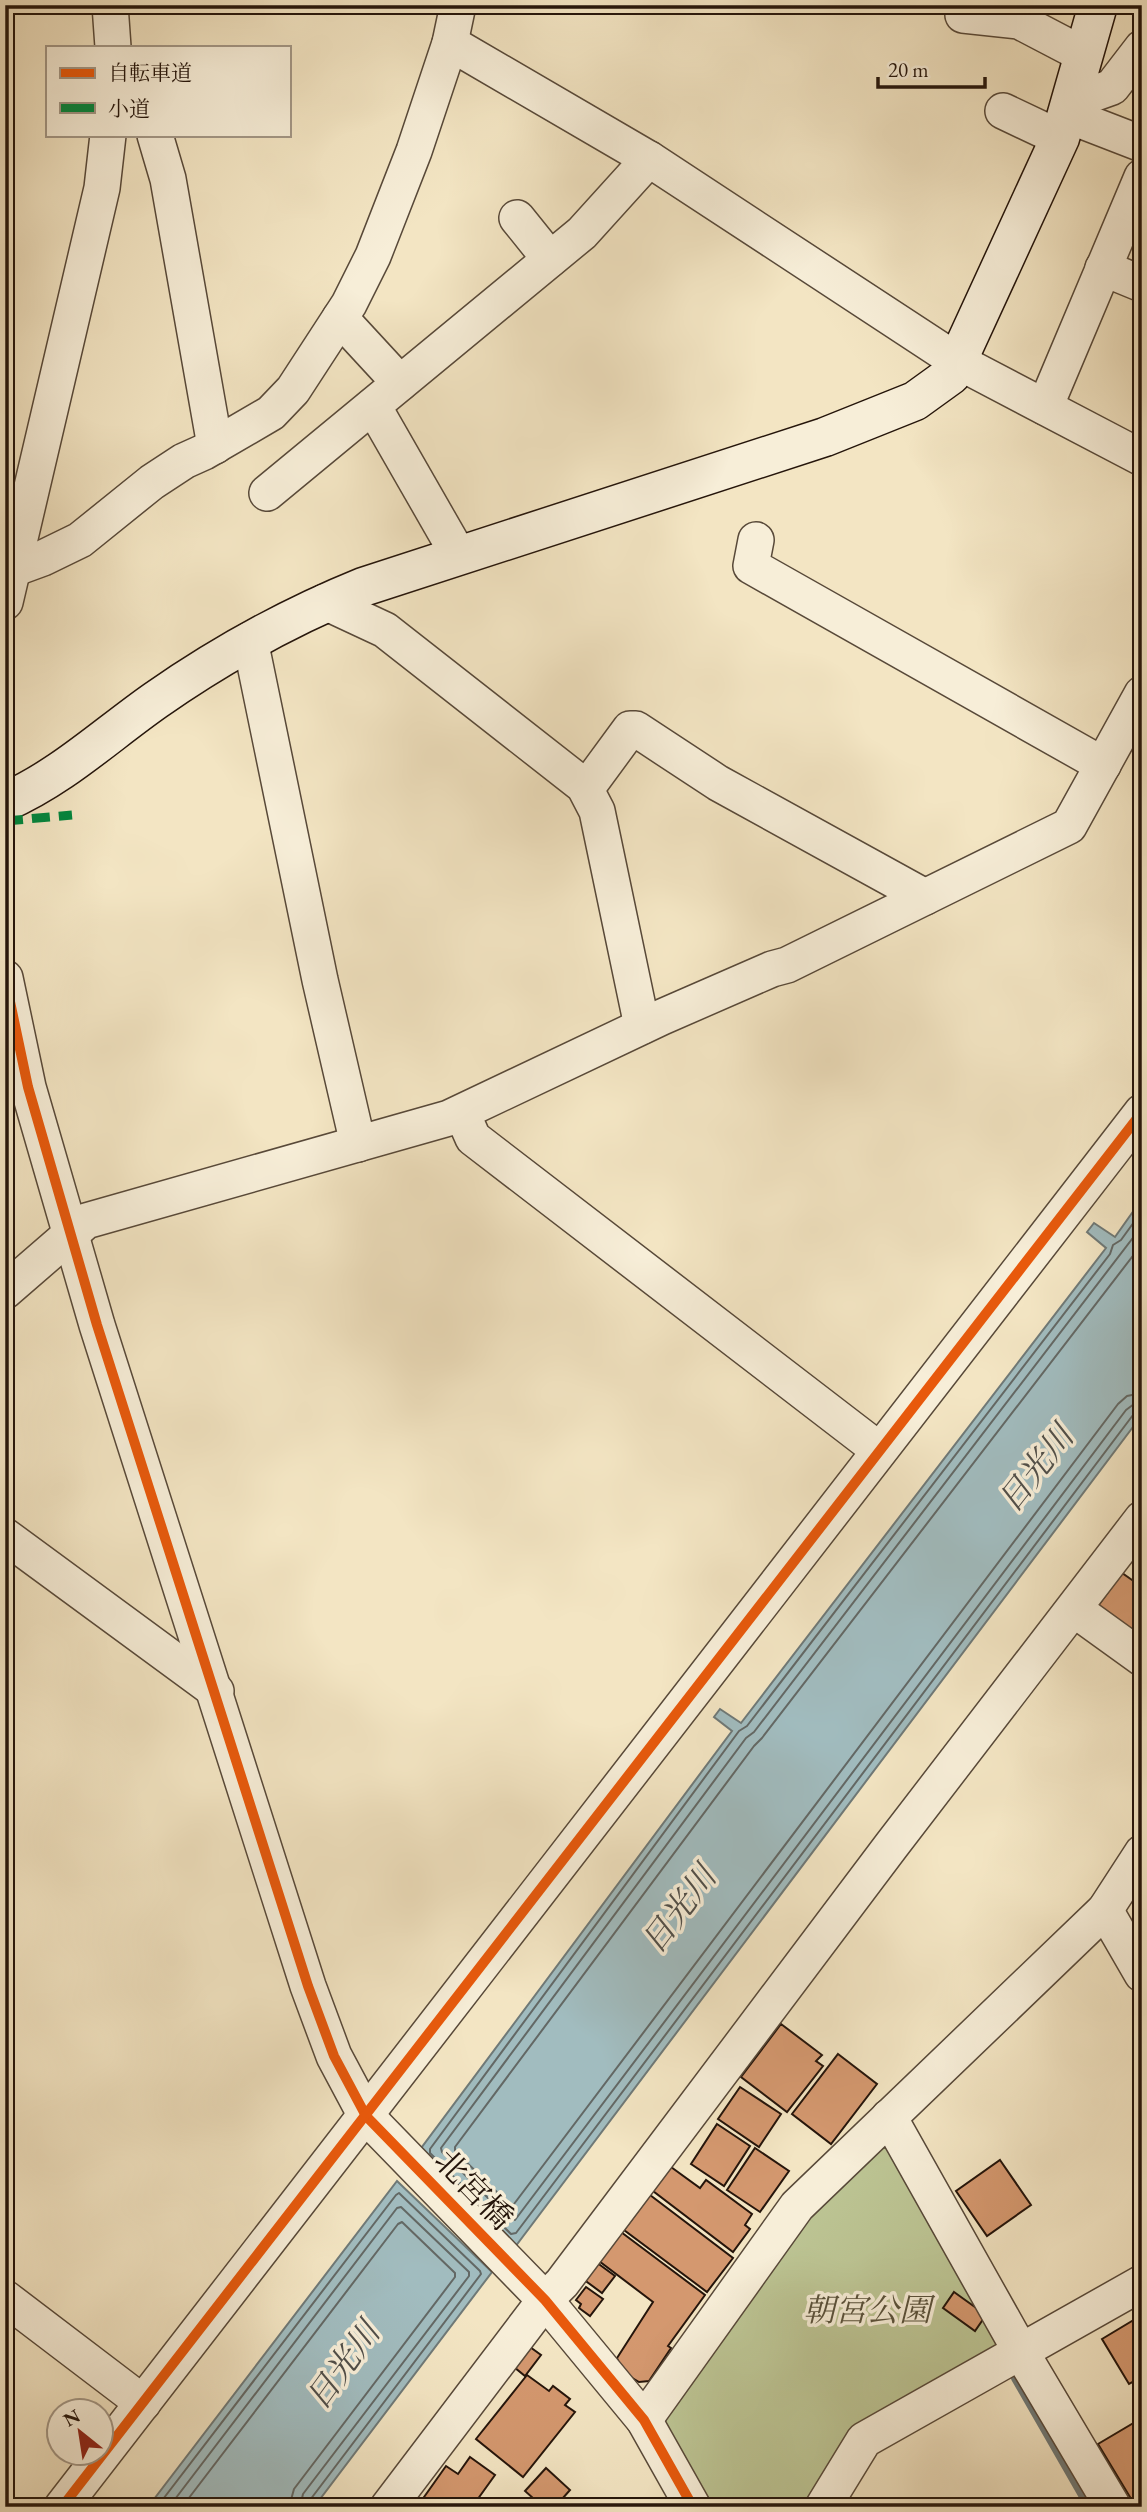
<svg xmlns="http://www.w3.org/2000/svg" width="1147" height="2512" font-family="'EB Garamond','Noto Serif JP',serif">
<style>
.green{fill:#bcc493;stroke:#706c4f;stroke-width:2}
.water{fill:#a1bcbf;stroke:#6f7977;stroke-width:2}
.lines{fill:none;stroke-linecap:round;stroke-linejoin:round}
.shore{stroke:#636865;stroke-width:2}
.stream{stroke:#6f7977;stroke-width:10}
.building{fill:#d4986f;stroke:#25150b;stroke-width:2}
.street-casing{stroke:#584939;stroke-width:38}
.secondary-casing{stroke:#25150b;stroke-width:41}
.street{stroke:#f7eed8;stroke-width:35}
.secondary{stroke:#f7eed8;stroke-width:38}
.quiet{stroke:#00873e;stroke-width:9;stroke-dasharray:18 9;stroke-linecap:butt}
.cycleway-casing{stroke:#f7eed8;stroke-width:15}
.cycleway{stroke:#e8590c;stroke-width:10}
.labels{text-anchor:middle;stroke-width:7;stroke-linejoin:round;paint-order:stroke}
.street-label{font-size:32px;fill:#25150b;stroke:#f7eed8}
.park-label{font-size:32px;font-style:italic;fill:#5a523b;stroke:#f7eed8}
.water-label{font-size:33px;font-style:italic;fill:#504f4a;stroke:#f7eed8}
</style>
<rect width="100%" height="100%" fill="#f3e5c3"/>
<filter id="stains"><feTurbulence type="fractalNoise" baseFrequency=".00286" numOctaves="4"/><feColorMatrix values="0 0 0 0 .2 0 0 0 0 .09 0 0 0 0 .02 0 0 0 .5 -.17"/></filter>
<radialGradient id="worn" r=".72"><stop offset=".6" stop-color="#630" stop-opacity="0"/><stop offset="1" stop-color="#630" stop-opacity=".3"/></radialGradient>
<polygon class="green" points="882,2148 897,2148 1016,2351 857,2438 814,2507 702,2507 655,2421 804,2211"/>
<g class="water">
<polygon points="1142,1199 1142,1415 515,2247 419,2151 732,1731 714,1717 720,1709 741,1723 1106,1248 1087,1232 1094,1223 1115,1237"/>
<polygon points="397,2181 492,2272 314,2507 148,2507"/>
</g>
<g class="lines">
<g class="shore">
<polyline points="1142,1211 1121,1240 1113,1245 1110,1254 747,1726 739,1731 430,2149 430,2153 511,2234 516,2233 1133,1415 1142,1412"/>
<polyline points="1142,1226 754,1732 746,1738 441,2148 442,2152 510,2220 515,2220 1126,1410 1134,1404 1142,1403"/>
<polyline points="1142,1244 762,1738 754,1746 455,2147 455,2151 509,2204 514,2204 1118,1404 1127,1396 1142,1393"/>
<polyline points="157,2507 396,2195 399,2193 480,2271 481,2274 310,2500 309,2507"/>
<polyline points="169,2507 397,2208 401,2207 469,2272 469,2276 303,2494 300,2507"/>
<polyline points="182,2507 398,2224 402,2222 455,2273 455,2277 294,2489 289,2507"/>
</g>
<polyline class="stream" points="1016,2378 1090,2507"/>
</g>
<g class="building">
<polygon points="1142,1567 1142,1644 1095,1610 1122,1573 1132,1580"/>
<polygon points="781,2024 822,2055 816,2061 823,2066 787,2112 741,2077"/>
<polygon points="838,2054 877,2084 831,2144 792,2114"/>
<polygon points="740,2087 781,2114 759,2147 718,2119"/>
<polygon points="717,2124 750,2146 724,2186 691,2164"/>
<polygon points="755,2148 789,2171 760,2212 727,2190"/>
<polygon points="1000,2160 1031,2205 987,2236 956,2191"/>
<polygon points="671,2167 700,2188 706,2180 752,2214 745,2225 750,2229 733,2252 653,2191"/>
<polygon points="650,2195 733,2258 707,2292 624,2230"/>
<polygon points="621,2232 705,2295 668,2346 671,2348 649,2381 639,2382 629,2376 620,2366 617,2358 653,2302 599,2261"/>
<polygon points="596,2262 615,2276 602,2293 583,2279"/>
<polygon points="586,2287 603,2299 590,2316 579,2308 581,2304 576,2300"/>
<polygon points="954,2292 986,2315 975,2331 943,2308"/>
<polygon points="1142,2315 1142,2377 1129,2384 1102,2339"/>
<polygon points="530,2347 541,2355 525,2376 514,2367"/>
<polygon points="527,2375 549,2391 553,2386 570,2399 565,2405 575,2412 523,2477 476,2439"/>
<polygon points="1142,2418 1142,2506 1136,2507 1098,2444"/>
<polygon points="470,2457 495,2475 472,2507 417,2507 446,2466 458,2474"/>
<polygon points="546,2468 570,2490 555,2507 543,2507 525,2491"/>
</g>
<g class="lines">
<defs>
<g id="street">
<polyline points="110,5 113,47"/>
<polyline points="963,15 1019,21 1084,55"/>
<polyline points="450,43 649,159 957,361 1142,458"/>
<polyline points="1070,102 1112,87 1142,48"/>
<polyline points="1003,111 1060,138"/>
<polyline points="1067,115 1142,144"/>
<polyline points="155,135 168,179 215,446"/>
<polyline points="517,218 550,259"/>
<polyline points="1103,268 1142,284"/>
<polyline points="340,318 400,383"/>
<polyline points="373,406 459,556"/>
<polyline points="1045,407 1142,177"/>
<polyline points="267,493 582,233 649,159"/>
<polyline points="756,540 751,566 1103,765"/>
<polyline points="13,569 43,558 80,540 152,482 184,461 204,452 271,413 293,390 349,304 373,256 414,151 450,43 458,5"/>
<polyline points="5,602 102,188 108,135"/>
<polyline points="325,602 385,630 584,786 597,811 642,1026"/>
<polyline points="250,640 320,980 358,1144"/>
<polyline points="586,789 630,729 636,729 718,783 925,897"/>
<polyline points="5,978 28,1087 97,1325 308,1986 334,2056 366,2116 545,2300 644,2420 693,2507"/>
<polyline points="462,1113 473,1138 879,1450"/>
<polyline points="5,1291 86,1221 449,1118 662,1017 772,969 787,965 1069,826 1142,694"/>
<polyline points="5,1536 216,1691"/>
<polyline points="1074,1609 1142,1658"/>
<polyline points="1105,1910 1142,1974"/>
<polyline points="889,2117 1021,2352 1113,2507"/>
<polyline points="5,2298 143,2403"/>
<polyline points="644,2420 797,2206 1105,1910 1142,1853"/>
<polyline points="62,2507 1142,1112"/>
<polyline points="388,2507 545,2300 562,2283 891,1846 1142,1519"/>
<polyline points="823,2507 864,2440 1142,2283"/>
</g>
<path id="secondary" d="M5 802C62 777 106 735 156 700 222 654 289 617 363 587L825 437 915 401 951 375 1060 138 1098 5"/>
</defs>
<use href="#street" class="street-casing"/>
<use href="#secondary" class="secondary-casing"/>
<use href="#street" class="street"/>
<use href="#secondary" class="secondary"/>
<polyline class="quiet" points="5,821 72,815"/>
<defs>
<g id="cycleway">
<polyline points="5,978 28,1087 97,1325 308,1986 334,2056 366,2116 545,2300 644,2420 693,2507"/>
<polyline points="62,2507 1142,1112"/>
</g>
</defs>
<use href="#cycleway" class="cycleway-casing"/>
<use href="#cycleway" class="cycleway"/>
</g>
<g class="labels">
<g class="street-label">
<text transform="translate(474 2189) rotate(46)" y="11">北宮橋</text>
</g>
<g class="park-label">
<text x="867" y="2321">朝宮公園</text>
</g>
<g class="water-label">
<text transform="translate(1035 1468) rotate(-52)" y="12">日光川</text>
<text transform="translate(678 1909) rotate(-53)" y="12">日光川</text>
<text transform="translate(342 2365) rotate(-54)" y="12">日光川</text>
</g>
</g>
<rect width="1147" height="2512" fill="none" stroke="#f3e5c3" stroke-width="28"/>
<rect x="7" y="7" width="1133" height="2498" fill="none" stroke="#25150b" stroke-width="3.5"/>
<rect x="14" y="14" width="1119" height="2484" fill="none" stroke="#25150b" stroke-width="2"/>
<rect x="46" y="46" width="245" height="91" fill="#f7eed8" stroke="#a39786" stroke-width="2"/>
<rect x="60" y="68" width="35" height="10" fill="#e8590c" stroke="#a39786" stroke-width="2"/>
<text x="108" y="80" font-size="21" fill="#25150b">自転車道</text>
<rect x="60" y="103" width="35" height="10" fill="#00873e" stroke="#a39786" stroke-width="2"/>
<text x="108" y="116" font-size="21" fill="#25150b">小道</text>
<g transform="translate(80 2432) rotate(330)"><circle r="33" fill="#f7eed8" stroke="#a39786" stroke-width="2"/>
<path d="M0-5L12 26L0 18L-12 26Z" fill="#8f2418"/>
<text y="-10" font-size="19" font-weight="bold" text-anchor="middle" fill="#25150b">N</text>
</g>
<path d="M878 77v10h107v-10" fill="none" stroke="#25150b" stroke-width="3.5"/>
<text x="888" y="77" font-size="21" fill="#25150b" stroke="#f7eed8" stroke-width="5" paint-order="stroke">20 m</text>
<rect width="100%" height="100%" filter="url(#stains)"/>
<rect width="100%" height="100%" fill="url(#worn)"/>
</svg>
